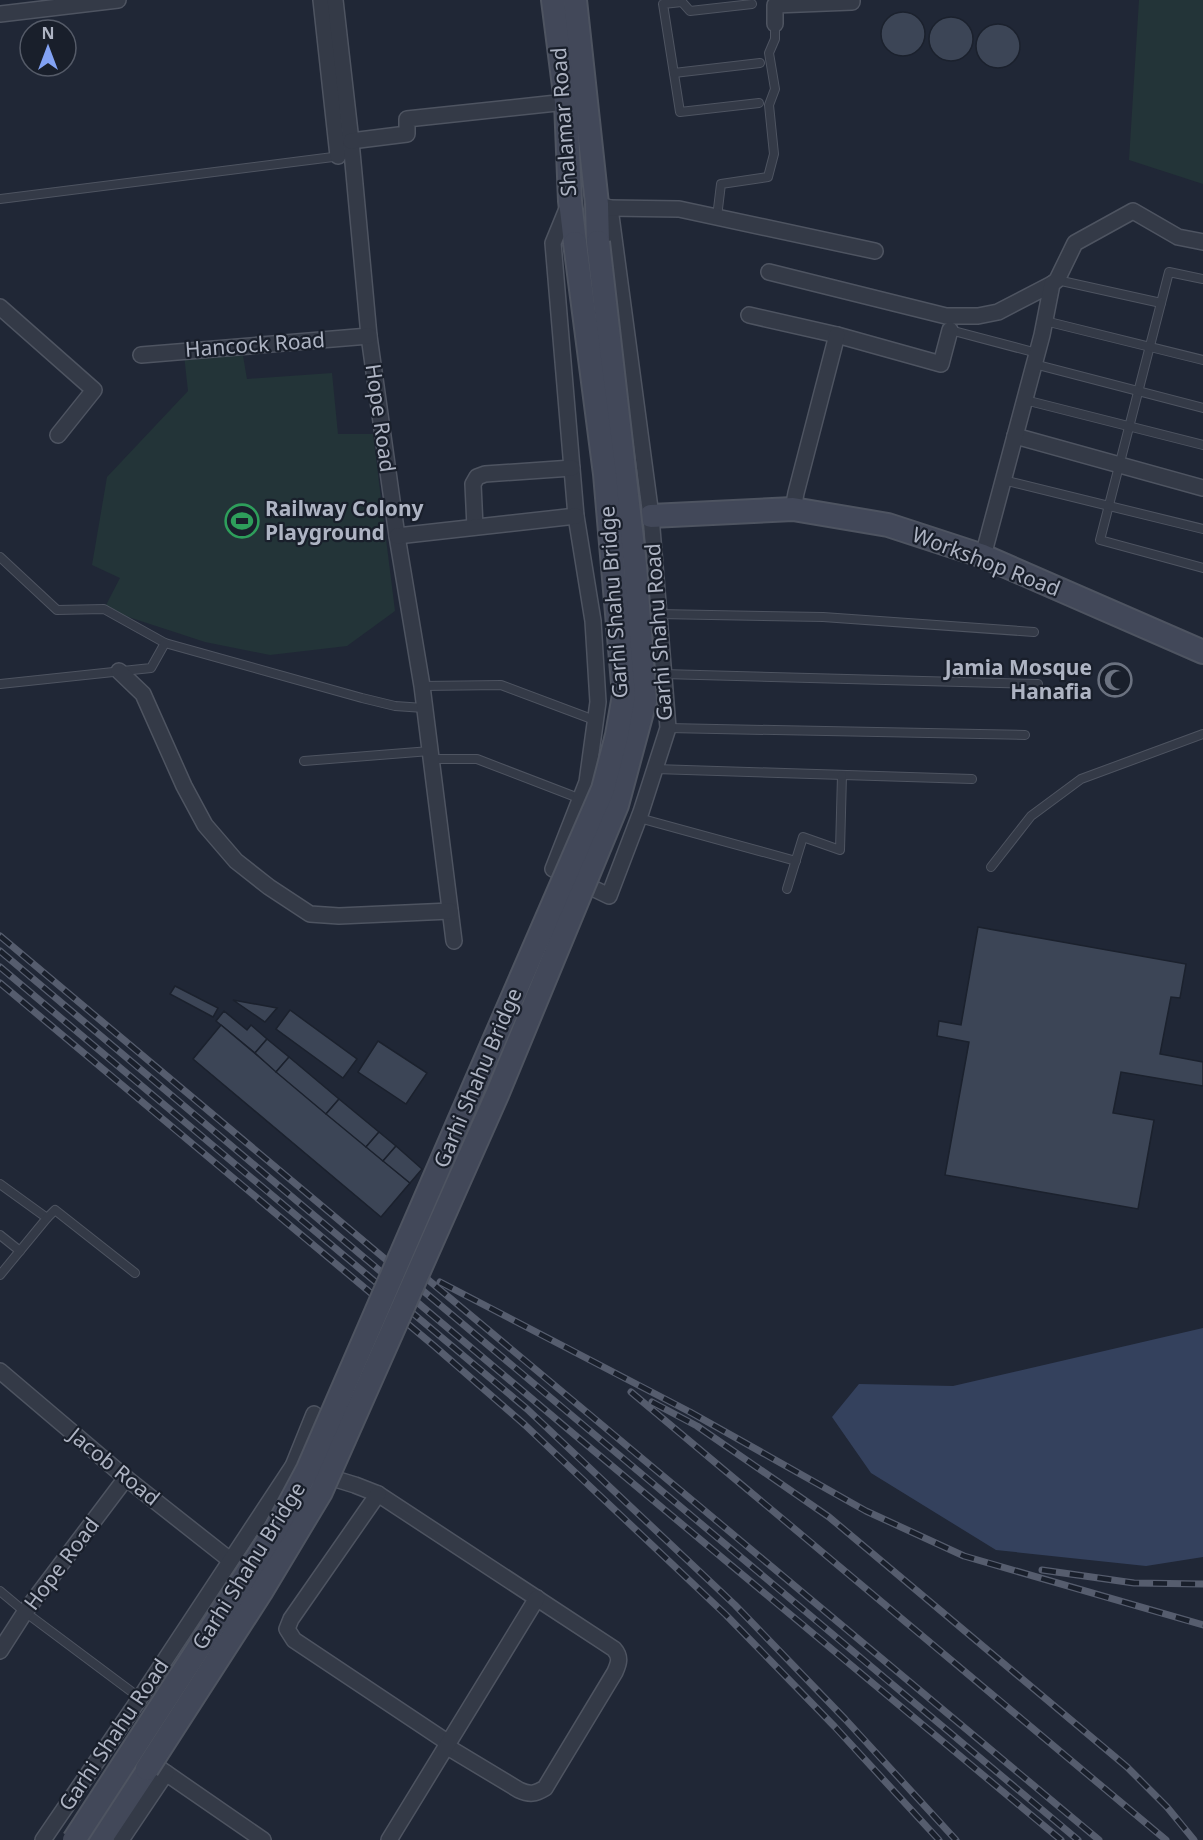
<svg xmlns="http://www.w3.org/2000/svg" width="1203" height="1840" font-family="'Noto Sans',sans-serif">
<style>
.green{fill:#233438}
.water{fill:#34415d}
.building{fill:#3c4556;stroke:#1b212d;stroke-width:1.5}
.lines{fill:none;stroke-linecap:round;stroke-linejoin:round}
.service-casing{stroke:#4e5461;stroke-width:10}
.minor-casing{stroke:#4e5461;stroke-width:18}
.secondary-casing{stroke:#4e5461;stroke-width:26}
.service{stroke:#343a47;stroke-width:8}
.minor{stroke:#343a47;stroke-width:15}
.secondary{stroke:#424859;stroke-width:22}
.rail-casing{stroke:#565d6e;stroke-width:7}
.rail{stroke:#191f2b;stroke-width:4.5;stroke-dasharray:14;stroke-linecap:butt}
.secondary-bridge-casing{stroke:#4e5461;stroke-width:26;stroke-linecap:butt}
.secondary-bridge{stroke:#424859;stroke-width:22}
.labels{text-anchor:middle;stroke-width:4.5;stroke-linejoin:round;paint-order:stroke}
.street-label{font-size:21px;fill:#aeb4c3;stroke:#191f2b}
.poi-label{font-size:21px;font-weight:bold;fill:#aeb4c3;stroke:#191f2b;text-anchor:start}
</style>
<rect width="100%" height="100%" fill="#202736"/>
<g class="green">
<polygon points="1139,0 1203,0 1203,184 1129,160"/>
<polygon points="242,350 247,379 332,373 338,434 373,434 395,611 347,646 270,655 205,642 104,609 120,578 92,565 107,477 188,391 184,355"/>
</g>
<polygon class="water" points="1203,1328 1203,1557 1146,1566 996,1550 871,1473 832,1417 859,1384 953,1386"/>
<g class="building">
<circle cx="903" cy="34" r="22"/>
<circle cx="951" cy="39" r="22"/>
<circle cx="998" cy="46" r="22"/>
<polygon points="978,927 1186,964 1180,998 1171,997 1160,1054 1203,1062 1203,1086 1121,1072 1113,1113 1154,1120 1138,1209 945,1175 969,1042 937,1036 939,1021 961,1025"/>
<polygon points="175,986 218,1008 213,1017 170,994"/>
<polygon points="233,1000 277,1008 265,1022"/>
<polygon points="290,1010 357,1059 343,1078 276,1029"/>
<polygon points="224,1011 247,1030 251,1025 267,1039 255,1053 216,1021"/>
<polygon points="221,1025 410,1183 381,1217 193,1059"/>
<polygon points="267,1039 289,1057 276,1072 255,1053"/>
<polygon points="378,1041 427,1073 406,1104 358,1072"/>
<polygon points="289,1057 339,1099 326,1114 276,1072"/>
<polygon points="339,1099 379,1132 366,1147 326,1114"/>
<polygon points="379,1132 396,1146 383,1161 366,1147"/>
<polygon points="396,1146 422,1169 410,1183 383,1161"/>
</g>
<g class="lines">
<defs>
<g id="service">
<polyline points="681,0 682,2 663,4 680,112 759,103"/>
<polyline points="682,2 690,11 752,4"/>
<polyline points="674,73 760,63"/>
<polyline points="0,199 341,156"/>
<polyline points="717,217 721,184 768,177 774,154 769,105 775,89 769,53 775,39 775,24"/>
<polyline points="1057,280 1161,303 1169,272 1203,279"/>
<polyline points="1161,303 1100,540 1203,568"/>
<polyline points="1045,321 1203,360"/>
<polyline points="950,330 1037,353"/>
<polyline points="1034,364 1203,408"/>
<polyline points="1025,400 1203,445"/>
<polyline points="1003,480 1203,529"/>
<polyline points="0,557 57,610 104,609 165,643"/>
<polyline points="658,614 823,617 1034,632"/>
<polyline points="663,674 1038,684"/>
<polyline points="0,684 151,668 165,643 362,698 395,706 424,708"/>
<polyline points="422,686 501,685 597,721"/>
<polyline points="668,728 1025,735"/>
<polyline points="431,759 477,759 581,799"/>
<polyline points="304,761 430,751"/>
<polyline points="655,769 972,779"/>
<polyline points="639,818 796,861"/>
<polyline points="991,867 1031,816 1081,779 1203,734"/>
<polyline points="787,889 803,837 840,850 842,775"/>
<polyline points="0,1184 47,1218 0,1275"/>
<polyline points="47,1218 55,1210 135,1273"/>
<polyline points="0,1235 20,1251"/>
<polyline points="0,1591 25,1612 140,1698"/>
</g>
<g id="minor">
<polyline points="321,0 338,156"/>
<polyline points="335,0 351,141 369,336 397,536 422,686 454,941"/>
<polyline points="0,14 118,0"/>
<polyline points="775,24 775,5 852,2 852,0"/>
<polyline points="351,141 407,134 407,119 566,102"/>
<polyline points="569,204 553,243 576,516 593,621 598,702 587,782 553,869 609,896 641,812 668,728 651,516 610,208 597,204"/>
<polyline points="610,208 679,209 875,251"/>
<polyline points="769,272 946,316 978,316 998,312 1052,284"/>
<polyline points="0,307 94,390 58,435"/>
<polyline points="749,315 837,335 941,364 950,330"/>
<polyline points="141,355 369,336"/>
<polyline points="1015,436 1203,488"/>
<polyline points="793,509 796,493 837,335"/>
<polyline points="475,527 473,484 477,477 485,474 572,468"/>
<polyline points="397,536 576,516"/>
<polyline points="983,556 1042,335 1052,284 1057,280 1075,243 1133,211 1178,237 1203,242"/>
<polyline points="119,671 143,694 184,786 205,825 236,861 269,887 310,914 339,916 450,911"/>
<polyline points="0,1371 126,1478 230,1560"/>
<path d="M293 1466 355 1485 378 1494 614 1649C621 1657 619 1663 615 1672L545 1788C535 1794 530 1795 519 1790L446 1746"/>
<polyline points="378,1494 291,1619 287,1629 294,1640 447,1742"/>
<polyline points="0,1651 25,1612 126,1478"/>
<polyline points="166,1773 263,1840"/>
<polyline points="43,1840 140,1698 293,1466 314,1414"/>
<polyline points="121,1840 166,1773 144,1757"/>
<polyline points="389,1840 537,1598"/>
</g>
<g id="secondary">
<polyline points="553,0 566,102 570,201 575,243"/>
<polyline points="575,0 597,204 598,242"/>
<polyline points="651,516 793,509 888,525 983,556 1203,652"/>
<polyline points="100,1840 147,1769"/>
</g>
</defs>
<use href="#service" class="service-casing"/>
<use href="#minor" class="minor-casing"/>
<use href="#secondary" class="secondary-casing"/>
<use href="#service" class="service"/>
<use href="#minor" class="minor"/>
<use href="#secondary" class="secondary"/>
<defs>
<g id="rail">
<polyline points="0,936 1078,1840"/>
<polyline points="0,951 582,1441 1061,1840"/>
<polyline points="0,967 527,1409 735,1605 845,1719 956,1840"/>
<polyline points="0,983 433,1345 525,1425 726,1615 835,1727 939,1840"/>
<polyline points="414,1268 1099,1840"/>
<polyline points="440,1282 690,1412 866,1511 964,1556 1203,1625"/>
<polyline points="631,1392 1166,1840"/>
<polyline points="652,1402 697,1426 829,1517 1127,1767 1167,1807 1194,1840"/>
<polyline points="1042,1570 1134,1583 1203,1584"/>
</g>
</defs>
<use href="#rail" class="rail-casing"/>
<use href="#rail" class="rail"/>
<defs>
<g id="secondary-bridge">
<polyline points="147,1769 261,1592 321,1492 497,1095 617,805 645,701 635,565 598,242"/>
<polyline points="74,1840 276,1529 308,1469 603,789 617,735 624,695 605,474 575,243"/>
</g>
</defs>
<use href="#secondary-bridge" class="secondary-bridge-casing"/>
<use href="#secondary-bridge" class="secondary-bridge"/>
</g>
<defs>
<symbol id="stadium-ring" viewBox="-11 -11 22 22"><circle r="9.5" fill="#191f2b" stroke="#2e9e5b" stroke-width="1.5"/><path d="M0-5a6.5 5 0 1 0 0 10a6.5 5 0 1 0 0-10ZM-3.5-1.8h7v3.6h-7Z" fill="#2e9e5b"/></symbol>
<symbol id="mosque-ring" viewBox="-11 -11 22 22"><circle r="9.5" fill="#191f2b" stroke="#6b7280" stroke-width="1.5"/><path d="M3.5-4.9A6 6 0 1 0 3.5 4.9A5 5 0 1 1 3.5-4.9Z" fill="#6b7280"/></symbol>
</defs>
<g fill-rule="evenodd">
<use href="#stadium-ring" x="223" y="502" width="38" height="38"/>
<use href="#mosque-ring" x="1096" y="661" width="38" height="38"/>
</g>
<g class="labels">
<g class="street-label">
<text transform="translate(564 122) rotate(-94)" y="7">Shalamar Road</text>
<text transform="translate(255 345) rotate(-4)" y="7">Hancock Road</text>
<text transform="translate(380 418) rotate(82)" y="7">Hope Road</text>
<text transform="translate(986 562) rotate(21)" y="7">Workshop Road</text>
<text transform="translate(614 602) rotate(-94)" y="7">Garhi Shahu Bridge</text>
<text transform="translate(659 632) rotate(-94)" y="7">Garhi Shahu Road</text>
<text transform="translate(478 1078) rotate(-67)" y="7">Garhi Shahu Bridge</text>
<text transform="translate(114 1467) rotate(39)" y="7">Jacob Road</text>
<text transform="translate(62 1564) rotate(-53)" y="7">Hope Road</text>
<text transform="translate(249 1566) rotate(-58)" y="7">Garhi Shahu Bridge</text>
<text transform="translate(114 1735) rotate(-56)" y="7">Garhi Shahu Road</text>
</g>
<g class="poi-label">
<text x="265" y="516">Railway Colony<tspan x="265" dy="24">Playground</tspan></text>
<text x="1092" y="675" text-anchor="end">Jamia Mosque<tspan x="1092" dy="24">Hanafia</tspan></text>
</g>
</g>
<g transform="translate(48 48)"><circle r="28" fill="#191f2b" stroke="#555b68" stroke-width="1.5"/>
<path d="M0-4.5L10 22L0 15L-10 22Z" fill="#82a2f4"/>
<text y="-9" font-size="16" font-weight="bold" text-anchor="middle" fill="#aeb4c3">N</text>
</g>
</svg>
